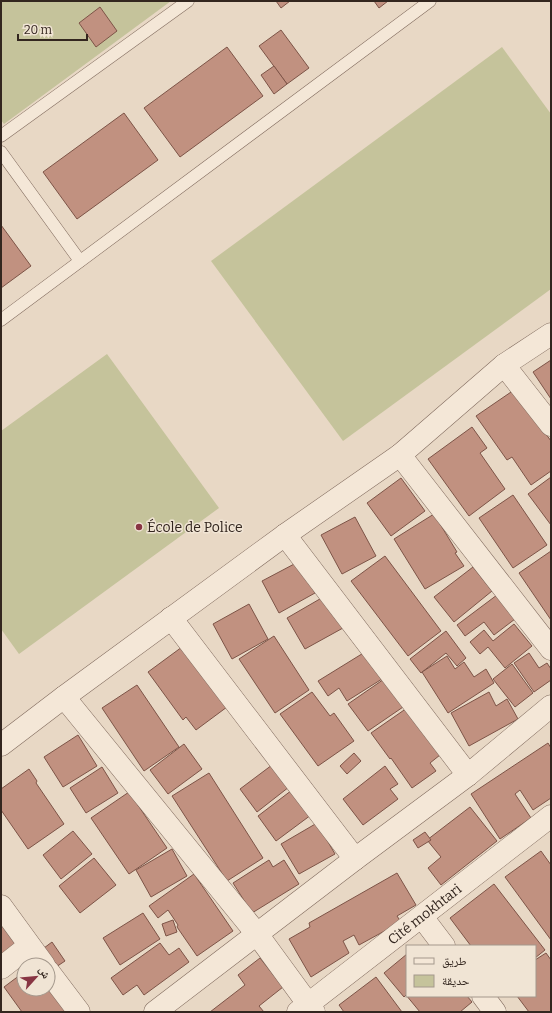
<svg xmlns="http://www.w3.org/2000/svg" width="552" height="1013" font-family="Bitter,'Noto Naskh Arabic',serif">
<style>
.green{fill:#c5c39b}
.building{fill:#c19180;stroke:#7d5447}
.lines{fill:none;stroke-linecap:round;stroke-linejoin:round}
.service-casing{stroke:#816b5e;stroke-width:13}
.minor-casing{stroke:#816b5e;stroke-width:23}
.service{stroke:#f4e7d7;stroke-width:12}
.minor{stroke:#f4e7d7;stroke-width:22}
.poi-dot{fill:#883543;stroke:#f0e4d4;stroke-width:1.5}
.labels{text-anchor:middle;stroke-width:3;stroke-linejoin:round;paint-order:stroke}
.poi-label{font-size:14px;fill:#33261f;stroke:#f0e4d4;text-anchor:start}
.street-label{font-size:14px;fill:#33261f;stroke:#f0e4d4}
</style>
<rect width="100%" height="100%" fill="#e8d8c5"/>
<g class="green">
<polygon points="1,1 171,1 4,124 1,120"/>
<polygon points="502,47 551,114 551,289 343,441 211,261"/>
<polygon points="107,354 219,508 19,654 1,629 1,431"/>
</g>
<g class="building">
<polygon points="276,1 290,1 281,8"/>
<polygon points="374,1 388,1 379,8"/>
<polygon points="100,7 117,31 96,47 79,23"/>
<polygon points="281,30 309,68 287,84 259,46"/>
<polygon points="227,47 263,96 180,157 144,108"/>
<polygon points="274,66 287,84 274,94 261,75"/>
<polygon points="124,113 158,160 77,219 43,172"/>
<polygon points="1,225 31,266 1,288"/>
<polygon points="551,360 551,399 533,372"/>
<polygon points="514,390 551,441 551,471 531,485 512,457 507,460 476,416"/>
<polygon points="472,427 487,448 480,453 505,489 469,516 428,459"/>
<polygon points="551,477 551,525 528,494"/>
<polygon points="401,478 425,511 391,536 367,503"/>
<polygon points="513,495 547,545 513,568 479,518"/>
<polygon points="434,514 457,552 455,553 464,566 425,589 394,539"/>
<polygon points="355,517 376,556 342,574 321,535"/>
<polygon points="551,551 551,620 519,573"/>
<polygon points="385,556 441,631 408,656 351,581"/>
<polygon points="298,562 315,593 279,613 262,581"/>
<polygon points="473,567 492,591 454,622 434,597"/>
<polygon points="497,595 515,619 494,635 484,622 465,636 457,625"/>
<polygon points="325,596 343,628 305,649 287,618"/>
<polygon points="249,604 268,639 232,659 213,624"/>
<polygon points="514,624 532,646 505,668 488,647 480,654 470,642 484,630 493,641"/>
<polygon points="446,631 466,658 457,666 446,653 421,673 410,659"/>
<polygon points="274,636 309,690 275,713 239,659"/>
<polygon points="182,647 227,707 196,730 186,717 183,720 148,672"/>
<polygon points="365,652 382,679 347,701 339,688 328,696 318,681"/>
<polygon points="529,653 539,668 547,663 551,669 551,680 534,692 514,663"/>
<polygon points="447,656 455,669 464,662 474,677 486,669 494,683 448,713 422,672"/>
<polygon points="512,664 533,693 515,707 493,679"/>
<polygon points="387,677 406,705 368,731 348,704"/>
<polygon points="137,685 179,747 144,771 102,708"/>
<polygon points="312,692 330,716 334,713 354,741 318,766 280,714"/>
<polygon points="489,692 496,706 507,699 518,719 469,746 451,713"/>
<polygon points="407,708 440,755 430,763 436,771 412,788 391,758 390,759 371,733"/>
<polygon points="78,735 97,766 63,787 44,757"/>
<polygon points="548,743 551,748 551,798 533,810 520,790 515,794 531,818 500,839 471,794"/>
<polygon points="184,744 202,769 168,794 150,770"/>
<polygon points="354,753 361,761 347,774 340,766"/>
<polygon points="272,765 289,787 257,812 240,789"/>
<polygon points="385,766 398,784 390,789 398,799 363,825 343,799"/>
<polygon points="102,767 118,793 86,813 70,788"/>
<polygon points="29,769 37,781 36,783 64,824 28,849 1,810 1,789"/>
<polygon points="209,773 263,858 227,881 172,796"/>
<polygon points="296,787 315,812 276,841 258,816"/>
<polygon points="129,792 167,848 129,874 91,818"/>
<polygon points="470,807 497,841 441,885 428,868 441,857 427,840"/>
<polygon points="317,823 335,854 299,874 281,844"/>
<polygon points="73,831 92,854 61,879 43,855"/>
<polygon points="425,832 431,840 418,848 413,840"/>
<polygon points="172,849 187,876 151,897 136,870"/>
<polygon points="541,851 551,865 551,940 505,877"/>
<polygon points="94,858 116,885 80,913 59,886"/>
<polygon points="269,860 273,867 284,860 299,884 252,913 233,883"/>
<polygon points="397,873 416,905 397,916 401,922 359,945 354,935 343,941 349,953 311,977 289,939 310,927 309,923"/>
<polygon points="194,874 233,931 197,956 177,927 178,925 168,910 158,918 149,906"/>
<polygon points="494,884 545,950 535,958 535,946 471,946 450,918"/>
<polygon points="143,913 160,939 120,965 103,938"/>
<polygon points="173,920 177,932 166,936 162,924"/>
<polygon points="1,922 18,942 1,957"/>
<polygon points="52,942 65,961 53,969 40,951"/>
<polygon points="160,943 169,955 179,948 189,962 144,995 137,985 123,995 111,978"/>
<polygon points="546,953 551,960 551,1012 529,1012 517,996 535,996 535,960"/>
<polygon points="407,954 407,996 467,996 472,1002 460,1012 420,1012 406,995 404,997 384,973"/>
<polygon points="260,958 283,987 259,1006 264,1012 210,1012 245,985 238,975"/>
<polygon points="24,972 24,989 48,989 70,1012 22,1012 4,987"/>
<polygon points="376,977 402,1012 344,1012 339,1005"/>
</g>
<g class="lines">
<defs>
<g id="service">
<polyline points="1,136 188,1"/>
<polyline points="1,152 80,261"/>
<polyline points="1,320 430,1"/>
</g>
<g id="minor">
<polyline points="504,365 551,425"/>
<polyline points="400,455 551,649"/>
<polyline points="285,535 468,775"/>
<polyline points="171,618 355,859"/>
<polyline points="64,697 257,934 314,1012"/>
<polyline points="1,745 64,697 285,535 400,455 504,365 551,334"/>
<polyline points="1,906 44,965"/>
<polyline points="422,917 444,946"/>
<polyline points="1,968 29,946"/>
<polyline points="48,971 79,1012"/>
<polyline points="483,996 495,1012"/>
<polyline points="155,1012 355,859 468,775 551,706"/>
<path id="s1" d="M298 1012 551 816"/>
</g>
</defs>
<use href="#service" class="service-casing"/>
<use href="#minor" class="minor-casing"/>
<use href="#service" class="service"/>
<use href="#minor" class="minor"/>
</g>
<circle class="poi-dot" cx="139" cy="527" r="4"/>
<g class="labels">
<g class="poi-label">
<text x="147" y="532">École de Police</text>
</g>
<g class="street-label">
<text dy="5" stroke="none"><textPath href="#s1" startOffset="160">Cité mokhtari</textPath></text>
</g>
</g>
<rect width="552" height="1013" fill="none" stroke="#33261f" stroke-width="4"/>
<rect x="406" y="945" width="130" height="52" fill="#f0e4d4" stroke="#a4988c"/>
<rect x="414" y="958" width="20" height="6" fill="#f4e7d7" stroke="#a4988c"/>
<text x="442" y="965" font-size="12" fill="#33261f">طريق</text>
<rect x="414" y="975" width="20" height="12" fill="#c5c39b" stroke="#a4988c"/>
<text x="442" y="985" font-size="12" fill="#33261f">حديقة</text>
<g transform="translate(36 977) rotate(63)"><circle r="19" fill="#f0e4d4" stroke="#a4988c"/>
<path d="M0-3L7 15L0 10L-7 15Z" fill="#883543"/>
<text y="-6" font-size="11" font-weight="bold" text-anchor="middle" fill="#33261f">ش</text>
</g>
<path d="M18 34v6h69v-6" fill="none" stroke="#33261f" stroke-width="2"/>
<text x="24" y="34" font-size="12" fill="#33261f" stroke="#f0e4d4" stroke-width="3" paint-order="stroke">20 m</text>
</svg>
